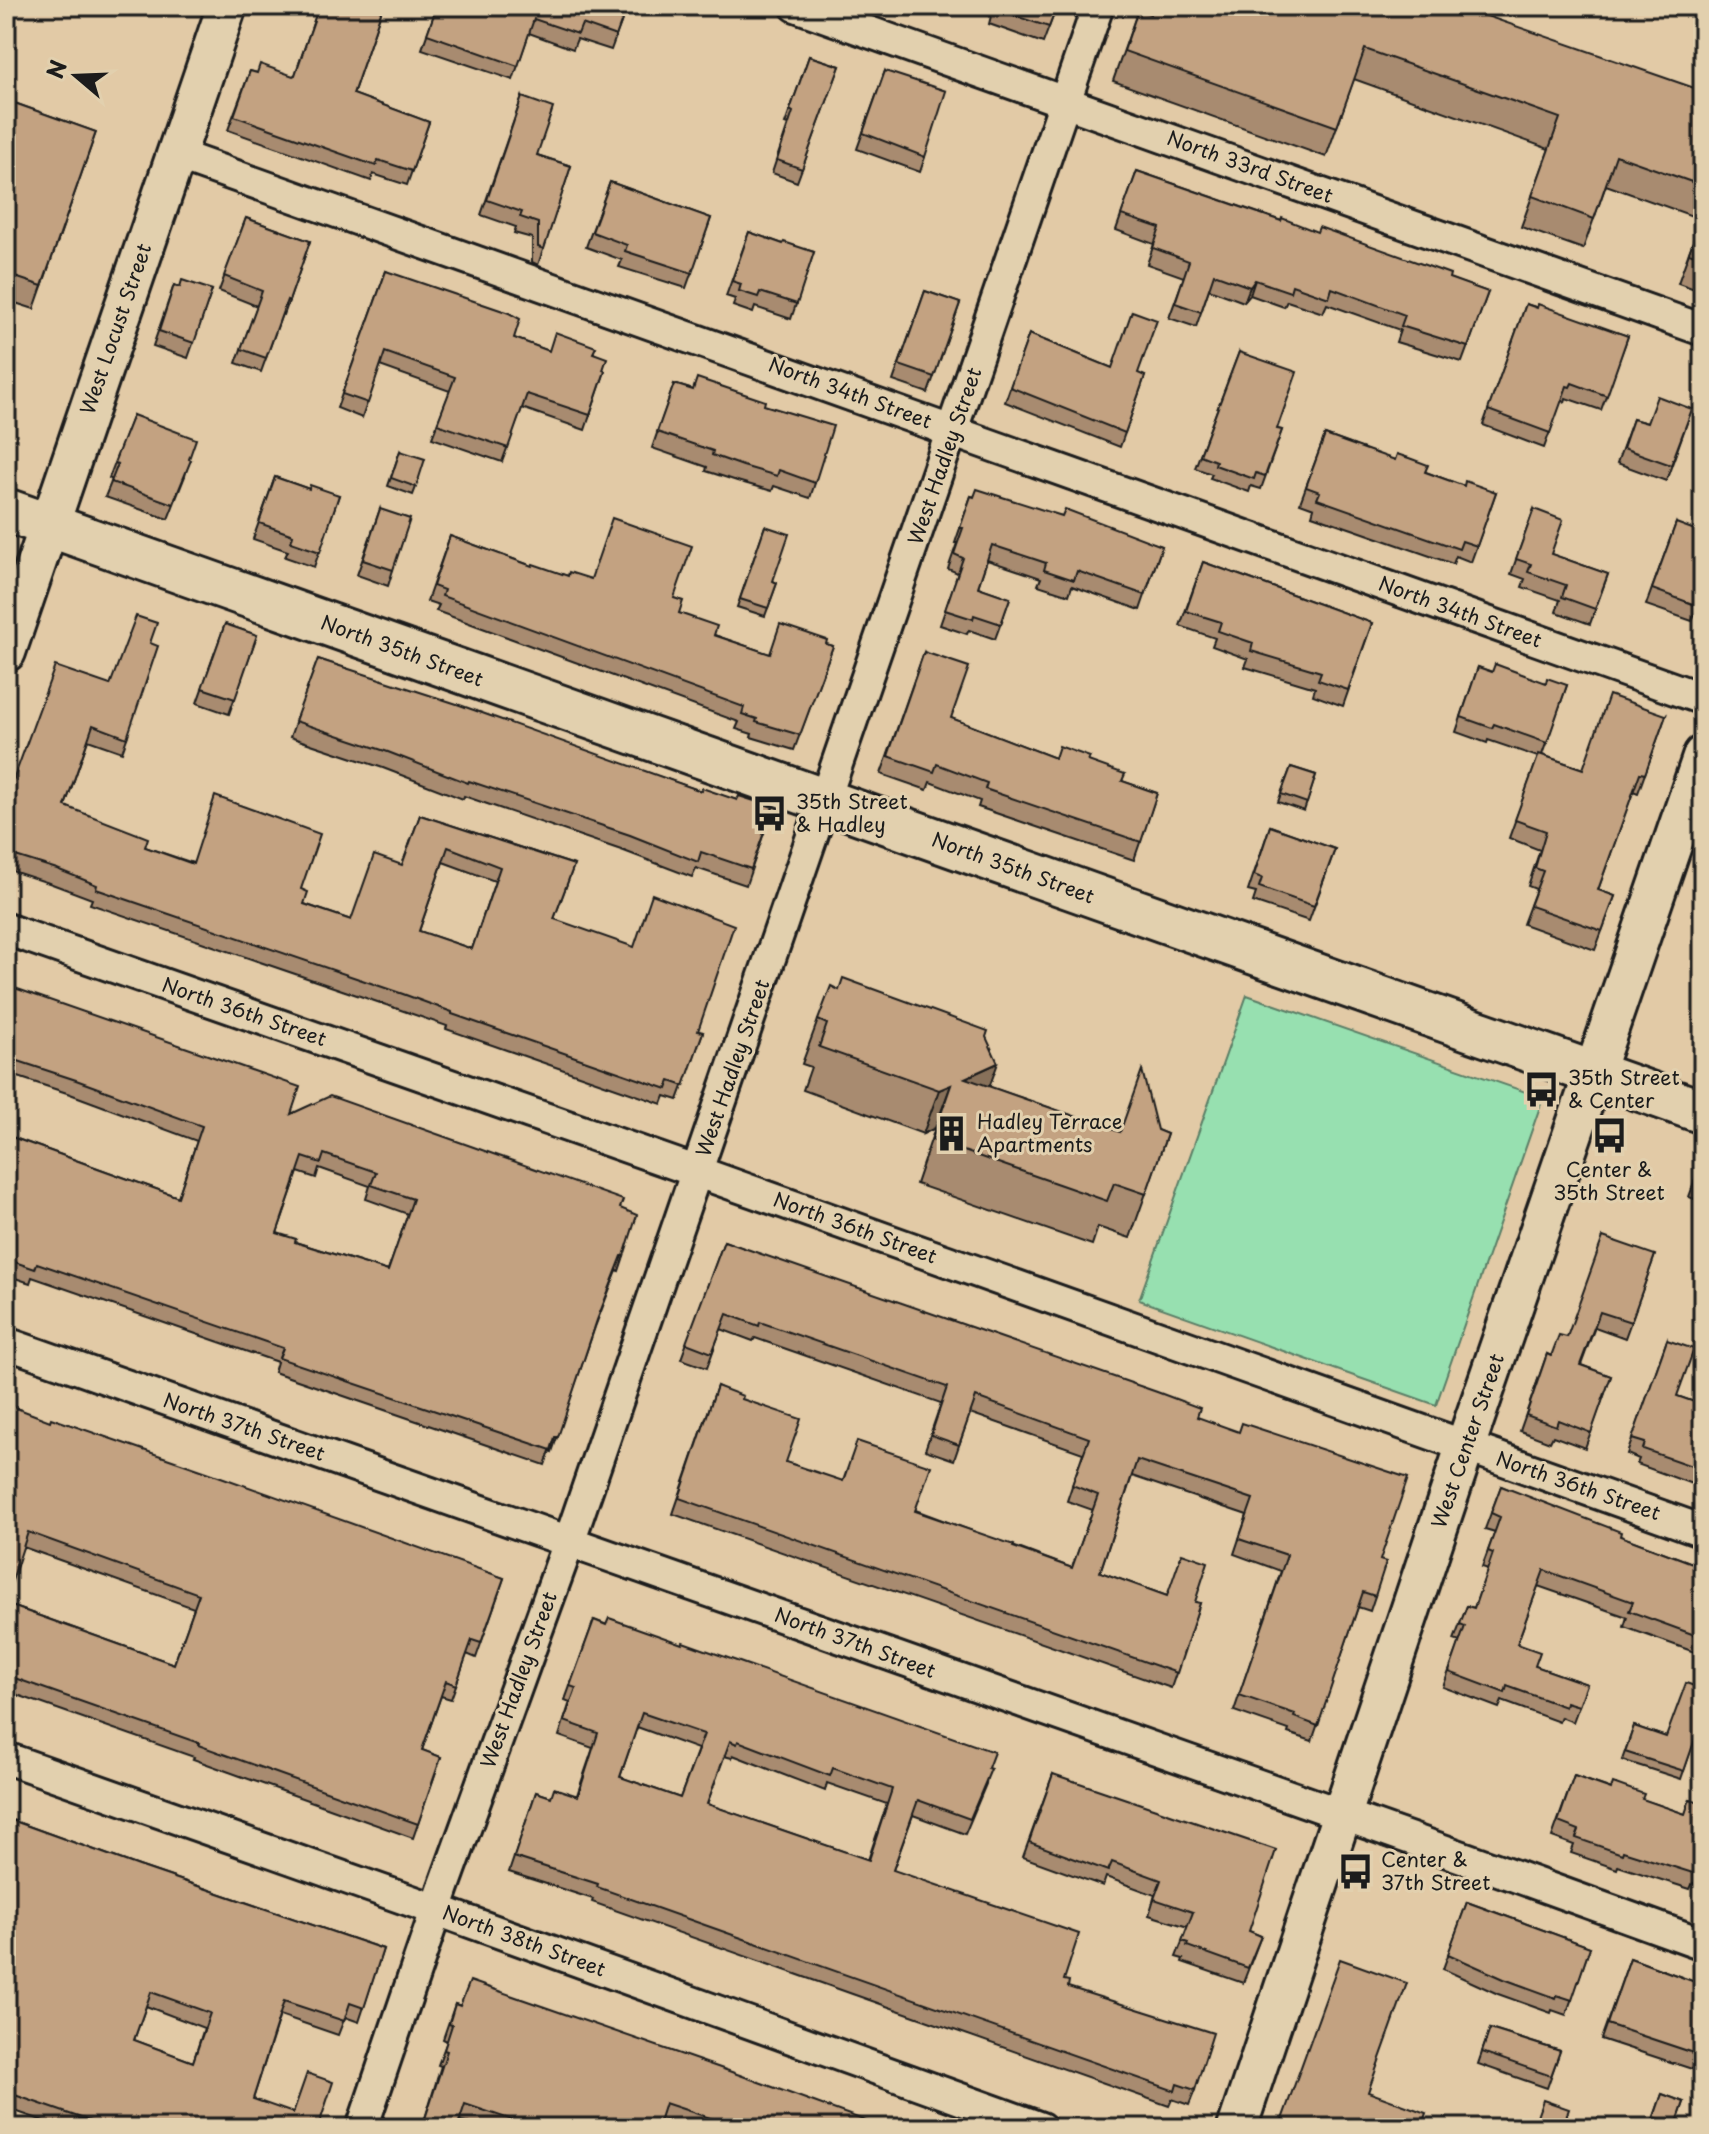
<svg xmlns="http://www.w3.org/2000/svg" width="1709" height="2134" font-family="'Playpen Sans',sans-serif">
<style>
.green{fill:#97e0b0;stroke:#5a7e66;stroke-width:2}
.lines{fill:none;stroke-linecap:round;stroke-linejoin:round}
.minor-casing{stroke:#1c1c1c;stroke-width:36}
.tertiary-casing{stroke:#1c1c1c;stroke-width:44}
.secondary-casing{stroke:#1c1c1c;stroke-width:48}
.minor{stroke:#e2d0ae;stroke-width:30}
.tertiary{stroke:#e2d0ae;stroke-width:38}
.secondary{stroke:#e2d0ae;stroke-width:42}
.wall{fill:#a88b6f;stroke:#1c1c1c;stroke-width:2;fill-rule:evenodd}
.shaded-wall{fill:#88715a;stroke:#1c1c1c;stroke-width:2}
.building{fill:#c3a281;stroke:#1c1c1c;stroke-width:2;fill-rule:evenodd}
.labels{text-anchor:middle;stroke-width:6;stroke-linejoin:round;paint-order:stroke}
.street-label{font-size:20px;fill:#1c1c1c;stroke:#e2d0ae}
.poi-label{font-size:20px;fill:#1c1c1c;stroke:#e2d0ae;text-anchor:start}
</style>
<rect width="100%" height="100%" fill="#e2caa6"/>
<filter id="ink" filterUnits="userSpaceOnUse"><feTurbulence type="fractalNoise" baseFrequency=".0125" numOctaves="2"/><feDisplacementMap in="SourceGraphic" scale="16" xChannelSelector="R" yChannelSelector="G"/><feConvolveMatrix kernelMatrix="1 2 1 2 8 2 1 2 1" color-interpolation-filters="sRGB"/></filter>
<g filter="url(#ink)">
<polygon class="green" points="1247,995 1543,1098 1436,1405 1139,1300"/>
<g class="lines">
<defs>
<g id="minor">
<polyline points="796,6 1703,330"/>
<polyline points="177,155 1703,699"/>
<polyline points="6,929 698,1172 1703,1531"/>
<polyline points="6,1343 1468,1859 1703,1944"/>
<polyline points="6,1758 437,1910 1041,2128"/>
<polyline points="362,2128 444,1887 569,1542 1098,6"/>
</g>
<g id="tertiary">
<polyline points="6,652 227,6"/>
<polyline points="1237,2128 1465,1447 1703,755"/>
</g>
<polyline id="secondary" points="6,510 1703,1112"/>
</defs>
<use href="#minor" class="minor-casing"/>
<use href="#tertiary" class="tertiary-casing"/>
<use href="#secondary" class="secondary-casing"/>
<use href="#minor" class="minor"/>
<use href="#tertiary" class="tertiary"/>
<use href="#secondary" class="secondary"/>
</g>
<g class="wall">
<polygon points="309,6 383,6 353,94 429,122 407,185 373,174 371,181 228,130 250,71 257,73 293,76 295,75 318,9"/>
<polygon points="437,6 627,6 611,50 577,39 573,49 529,33 513,80 422,49"/>
<polygon points="981,6 1057,6 1043,43 989,24 991,16 979,12"/>
<polygon points="1138,10 1149,14 1703,91 1703,292 1678,283 1701,219 1606,185 1583,249 1521,227 1549,149 1354,79 1326,157 1113,81"/>
<polygon points="809,56 840,66 797,182 772,173 788,125 785,124"/>
<polygon points="885,71 925,157 920,172 857,149"/>
<polygon points="522,97 537,155 571,166 538,265 532,262 532,238 514,233 516,227 481,215"/>
<polygon points="6,100 96,132 34,309 6,300"/>
<polygon points="1137,171 1488,292 1462,362 1396,342 1400,330 1327,304 1323,313 1287,301 1284,307 1250,295 1244,302 1209,289 1196,327 1169,318 1184,277 1147,264 1154,244 1116,230"/>
<polygon points="610,182 711,218 686,288 619,267 622,260 586,247"/>
<polygon points="246,218 310,241 284,315 282,314 261,372 236,363 257,306 219,291"/>
<polygon points="749,232 783,244 814,252 791,319 755,307 753,313 733,306 735,299 726,296"/>
<polygon points="386,271 514,338 549,351 594,353 603,370 605,371 585,430 522,408 502,462 432,438 450,391 380,366 362,418 337,408"/>
<polygon points="174,285 180,287 212,290 188,358 153,346"/>
<polygon points="925,291 960,303 928,393 893,381"/>
<polygon points="1526,304 1628,336 1601,410 1566,398 1565,402 1561,401 1544,448 1483,425"/>
<polygon points="1029,334 1112,368 1145,376 1120,447 1005,402"/>
<polygon points="1239,352 1277,429 1282,430 1261,489 1251,486 1249,492 1210,478 1212,474 1195,468"/>
<polygon points="674,384 693,390 764,405 815,483 810,498 774,486 772,491 737,481 706,471 707,467 652,448"/>
<polygon points="1692,409 1666,481 1617,463 1633,419 1647,423"/>
<polygon points="133,415 189,459 185,476 168,519 105,497 112,480 109,478"/>
<polygon points="1325,435 1464,486 1496,492 1471,562 1456,556 1453,564 1312,515 1314,508 1300,503"/>
<polygon points="400,451 416,487 413,495 388,486"/>
<polygon points="275,477 309,489 339,495 314,567 285,557 288,551 253,539"/>
<polygon points="971,496 1062,516 1162,546 1140,610 1072,586 1069,595 1038,585 1041,578 987,560 978,587 1010,598 995,639 969,630 967,634 940,625 958,573 948,569 957,543 955,543"/>
<polygon points="380,509 393,570 388,586 357,575"/>
<polygon points="1534,509 1551,554 1608,574 1590,624 1556,612 1560,600 1522,587 1525,579 1511,574"/>
<polygon points="1676,523 1703,592 1692,621 1646,605"/>
<polygon points="765,526 773,581 777,583 765,616 737,607"/>
<polygon points="450,536 532,566 568,576 591,579 674,598 679,613 714,635 769,654 826,644 833,646 794,750 751,737 752,734 736,729 739,722 436,611 439,605 427,601"/>
<polygon points="1203,562 1372,623 1343,706 1313,695 1315,688 1245,667 1248,659 1212,646 1215,638 1180,626"/>
<polygon points="225,624 257,635 229,714 197,703"/>
<path d="M150 643 127 738 122 752 88 740 65 806 145 847 193 863 301 889 304 904 351 920 402 865 420 815 574 865 554 919 698 1031 703 1032 678 1100 665 1096 662 1104 446 1029 447 1026 398 1009 90 904 92 899 52 884 6 869V789H10ZM443 862 495 881 472 949 419 931Z"/>
<polygon points="924,652 951,718 1055,758 1088,761 1122,781 1157,793 1134,860 978,807 980,801 930,782 927,790 881,774"/>
<polygon points="318,659 701,791 737,800 773,807 746,885 696,868 692,877 624,851 464,796 463,799 383,768 290,737"/>
<polygon points="1478,667 1492,672 1546,683 1567,685 1542,755 1583,769 1666,715 1638,793 1633,791 1598,890 1615,896 1595,950 1523,924 1536,889 1528,886 1540,850 1509,838 1538,757 1488,740 1487,743 1456,732"/>
<polygon points="1291,767 1316,775 1304,811 1278,802"/>
<polygon points="1270,826 1335,849 1309,921 1253,902 1256,893 1248,891"/>
<path d="M6 985 291 1114 620 1208 624 1256 619 1271 617 1270 595 1327 552 1452 550 1451 545 1465 274 1372 277 1362 32 1277 30 1283 6 1275V1135L178 1197 197 1141 70 1094 6 1073ZM319 1168 370 1186 366 1199 408 1214 388 1271 295 1242 277 1233 298 1172 316 1178Z"/>
<polygon points="818,1020 986,1037 990,1087 1119,1132 1157,1130 1167,1134 1130,1238 1098,1227 1092,1245 916,1184 935,1128 923,1134 803,1090 811,1067 802,1064"/>
<polygon points="1703,1158 1703,1202 1689,1197"/>
<polygon points="724,1241 1197,1417 1380,1560 1375,1596 1370,1611 1358,1607 1312,1741 1288,1733 1289,1730 1234,1711 1281,1571 1234,1554 1247,1515 1132,1476 1100,1572 1167,1596 1200,1603 1171,1688 673,1514 717,1386 742,1399 786,1462 1072,1568 1093,1510 1067,1501 1083,1453 970,1413 954,1460 925,1450 941,1403 755,1338 753,1341 721,1329 707,1368 681,1359"/>
<polygon points="1655,1255 1625,1338 1595,1327 1581,1365 1611,1376 1585,1448 1553,1436 1550,1442 1520,1431 1547,1354 1551,1356 1567,1337"/>
<polygon points="1667,1340 1677,1396 1703,1405 1703,1488 1637,1464 1639,1459 1627,1454"/>
<polygon points="50,1421 504,1578 476,1658 467,1654 451,1699 441,1696 422,1750 441,1757 413,1838 193,1759 194,1757 6,1691 6,1604 174,1664 194,1608 23,1547"/>
<polygon points="1501,1486 1620,1536 1703,1567 1703,1655 1624,1627 1627,1617 1538,1586 1517,1644 1535,1666 1587,1684 1573,1722 1561,1717 1559,1722 1502,1701 1499,1708 1443,1687 1460,1642 1454,1640 1467,1606 1474,1608 1488,1569 1482,1567 1495,1532 1485,1529"/>
<path d="M594 1620 988 1768 986 1784 965 1834 913 1815 893 1870 1064 1980 1068 1987 1195 2090 1189 2105 1172 2099 1169 2106 592 1902 593 1899 509 1872 536 1792 551 1797 577 1795 593 1748 559 1736 570 1702 565 1700ZM637 1727 698 1749 680 1798 620 1777ZM733 1755 825 1791 827 1783 887 1804 868 1860 707 1804 724 1756 732 1758Z"/>
<polygon points="1703,1716 1681,1779 1622,1760 1634,1726 1666,1737"/>
<polygon points="1053,1774 1249,1931 1261,1936 1243,1983 1182,1962 1183,1959 1176,1957 1188,1927 1149,1915 1155,1895 1106,1877 1103,1886 1023,1857"/>
<polygon points="1574,1776 1685,1814 1703,1803 1703,1886 1693,1883 1690,1889 1618,1866 1617,1869 1571,1853 1574,1845 1552,1837"/>
<path d="M6 1818 139 1866 383 1949 359 2022 345 2017 338 2035 280 2015 253 2099 318 2128H64L6 2108ZM146 2006 204 2028 193 2062 134 2040Z"/>
<polygon points="1467,1902 1590,1947 1566,2015 1552,2010 1551,2013 1498,1994 1443,1969"/>
<polygon points="1630,1958 1703,1985 1703,2067 1701,2072 1601,2039"/>
<polygon points="455,2004 868,2124 879,2128 689,2128 660,2118 657,2128 485,2128 460,2120 422,2128 441,2066 438,2065 447,2041 443,2039"/>
<polygon points="1490,2029 1560,2051 1547,2088 1478,2064"/>
<polygon points="1662,2094 1684,2102 1675,2128 1659,2128 1651,2125"/>
</g>
<g class="shaded-wall">
<polygon points="1255,280 1250,295 1244,302 1250,287"/>
<polygon points="998,1063 982,1107 965,1078"/>
<polygon points="951,1085 935,1128 923,1134 939,1090"/>
</g>
<g class="building">
<polygon points="319,6 383,6 353,94 429,122 412,171 378,160 376,166 234,116 250,71 257,73 260,64 293,76 295,75"/>
<polygon points="437,6 627,6 616,36 582,24 578,34 534,19 518,66 427,34"/>
<polygon points="995,6 1057,6 1049,27 994,9"/>
<polygon points="1152,6 1458,6 1703,91 1703,186 1616,155 1594,219 1532,196 1560,118 1365,49 1337,127 1124,51 1138,10 1150,14"/>
<polygon points="809,56 840,66 802,169 777,160 793,112 790,110"/>
<polygon points="885,71 946,91 925,157 863,133"/>
<polygon points="522,97 553,108 537,155 571,166 544,249 538,247 538,223 520,217 522,212 487,200"/>
<polygon points="6,100 96,132 42,286 6,274"/>
<polygon points="1137,171 1281,221 1282,218 1317,232 1319,227 1450,274 1449,278 1488,292 1468,347 1401,326 1405,315 1332,288 1329,298 1292,285 1290,292 1255,280 1250,287 1214,274 1201,312 1175,303 1189,261 1153,248 1160,228 1121,215"/>
<polygon points="610,182 711,218 692,273 625,251 627,245 592,232"/>
<polygon points="1703,214 1703,258 1689,253"/>
<polygon points="246,218 310,241 289,301 287,300 266,358 241,349 262,291 224,276"/>
<polygon points="749,232 783,244 784,242 814,252 797,304 760,292 758,297 739,291 741,284 732,281"/>
<polygon points="386,271 509,313 520,319 514,338 549,351 555,332 596,347 593,353 607,358 603,370 605,371 590,415 527,394 508,448 437,424 455,377 385,352 368,403 342,394"/>
<polygon points="182,280 212,290 194,343 159,331 174,285 180,287"/>
<polygon points="925,291 960,303 934,377 899,365"/>
<polygon points="1526,304 1537,308 1538,304 1628,336 1607,396 1572,383 1570,387 1567,386 1550,433 1488,410"/>
<polygon points="1132,311 1157,320 1138,373 1145,376 1125,433 1010,387 1029,334 1112,368"/>
<polygon points="1239,352 1297,372 1277,429 1282,430 1265,476 1256,473 1254,479 1215,465 1216,461 1200,455"/>
<polygon points="697,378 765,401 764,405 833,426 815,483 779,470 777,476 743,466 712,455 713,451 657,432 674,384 693,390"/>
<polygon points="1657,396 1692,409 1671,465 1623,448 1633,419 1647,423"/>
<polygon points="133,415 196,439 189,459 191,460 173,504 111,482 118,464 114,463"/>
<polygon points="1325,435 1395,460 1397,454 1409,458 1428,465 1425,472 1464,486 1465,481 1496,492 1477,546 1462,541 1459,549 1317,499 1320,492 1306,487"/>
<polygon points="400,451 425,459 416,487 391,478"/>
<polygon points="275,477 309,489 310,485 339,495 320,552 291,542 293,535 259,523"/>
<polygon points="977,489 1062,516 1065,509 1162,546 1145,595 1077,571 1074,580 1044,570 1046,563 992,545 978,587 1010,598 1001,624 974,615 973,619 945,610 963,558 954,554 963,528 960,528 971,496 974,497"/>
<polygon points="380,509 410,519 393,570 363,560"/>
<polygon points="1534,509 1563,520 1551,554 1608,574 1595,609 1562,597 1566,585 1528,572 1531,564 1516,559"/>
<polygon points="612,518 692,546 674,598 683,601 679,613 717,626 714,635 770,654 780,624 827,640 826,644 833,646 800,735 756,722 757,719 742,714 744,707 442,596 444,590 433,586 450,536 532,566 533,564 568,576 569,572 591,579"/>
<polygon points="1676,523 1703,533 1703,592 1698,606 1652,589"/>
<polygon points="765,526 789,534 773,581 777,583 768,608 740,599"/>
<polygon points="1203,562 1372,623 1348,690 1318,680 1321,672 1251,651 1253,643 1218,631 1221,622 1186,611"/>
<path d="M136 616 157 623 150 643 158 646 127 738 93 725 65 806 148 838 145 847 193 864 215 796 320 834 301 889 308 892 304 904 351 920 374 855 402 865 420 815 574 865 554 919 634 947 652 894 734 925 698 1031 703 1032 684 1086 670 1081 667 1089 452 1014V1012L403 994 96 889 97 885 57 869 6 853V789L7 788 10 789 55 666 110 685ZM448 847 500 867 472 949 419 931Z"/>
<polygon points="225,624 257,635 235,699 202,688"/>
<polygon points="924,652 969,667 951,718 1055,758 1059,746 1090,757 1088,761 1125,774 1122,781 1157,793 1141,842 985,789 987,783 937,764 934,772 888,756"/>
<polygon points="318,659 457,704 701,791 702,788 737,800 739,796 773,807 751,869 701,852 698,862 630,835 469,781 468,783 388,752 295,721"/>
<polygon points="1495,664 1546,683 1547,678 1567,685 1547,743 1494,724 1492,728 1461,717 1478,667 1492,672"/>
<polygon points="1609,695 1666,715 1645,774 1640,773 1598,890 1615,896 1602,931 1530,906 1543,871 1535,868 1546,831 1515,820 1539,754 1583,769"/>
<polygon points="1291,767 1316,775 1307,803 1281,794"/>
<polygon points="1270,826 1335,849 1314,906 1259,887 1262,878 1254,875"/>
<polygon points="843,978 988,1031 986,1037 998,1063 965,1078 1120,1132 1142,1070 1157,1130 1167,1134 1146,1194 1114,1183 1107,1201 932,1140 951,1085 939,1090 819,1047 827,1024 818,1020 831,986 839,990"/>
<path d="M6 985 300 1087 291 1114 330 1096 623 1200 620 1208 637 1215 624 1256H622L597 1320 558 1437H555L551 1450 279 1358 283 1348 37 1263 35 1269 6 1259V1135L178 1197 202 1126 76 1080 6 1057ZM324 1154 376 1172 371 1185 413 1199 388 1271 295 1242 296 1239 277 1233 303 1157 321 1163Z"/>
<polygon points="1703,1158 1703,1186 1694,1182"/>
<polygon points="1603,1237 1655,1255 1631,1322 1600,1312 1580,1365 1611,1376 1591,1433 1558,1420 1556,1426 1526,1415 1547,1354 1551,1356 1559,1335 1567,1337"/>
<polygon points="724,1241 1157,1392 1200,1408 1197,1417 1239,1432 1242,1423 1408,1478 1380,1560 1386,1562 1375,1596 1363,1592 1318,1726 1294,1717 1295,1714 1239,1695 1287,1555 1239,1539 1253,1499 1137,1460 1100,1572 1167,1596 1182,1553 1208,1562 1195,1602 1200,1603 1177,1673 679,1498 717,1386 743,1396 742,1399 801,1419 786,1462 843,1481 857,1441 931,1466 915,1511 1014,1545 1013,1547 1072,1568 1098,1495 1072,1485 1089,1438 976,1397 959,1445 931,1435 947,1387 760,1322 759,1326 727,1314 712,1353 686,1343"/>
<polygon points="1667,1340 1694,1349 1677,1396 1703,1405 1703,1470 1643,1449 1645,1443 1632,1439"/>
<polygon points="6,1404 50,1421 51,1418 207,1472 504,1578 481,1643 472,1640 456,1685 446,1681 422,1750 441,1757 418,1824 198,1745 199,1743 6,1675 6,1604 174,1664 199,1594 28,1532 6,1599"/>
<polygon points="1501,1486 1621,1532 1620,1536 1703,1567 1703,1638 1629,1611 1633,1602 1544,1570 1517,1644 1540,1652 1535,1666 1587,1684 1579,1706 1566,1702 1565,1707 1507,1686 1505,1693 1449,1672 1465,1626 1460,1624 1467,1606 1474,1608 1493,1553 1488,1551 1500,1517 1491,1513"/>
<path d="M609 1618 682 1644 683 1642 994 1752 988 1768 991 1769 970 1819 918 1800 893 1870 1079 1934 1064 1980 1069 1981 1068 1987 1213 2033 1195 2090 1177 2084 1175 2091 597 1887 598 1884 514 1857 536 1792 551 1797 554 1788 578 1796 598 1733 564 1721 576 1688 570 1686 594 1620 606 1625ZM642 1713 704 1734 680 1798 620 1777ZM730 1741 737 1744 738 1741 830 1776 833 1768 892 1789 869 1860 707 1804Z"/>
<polygon points="1686,1683 1703,1689 1703,1716 1684,1771 1625,1752 1634,1726 1666,1737"/>
<polygon points="1053,1774 1276,1850 1249,1931 1261,1936 1248,1968 1187,1946 1188,1943 1182,1941 1193,1912 1154,1899 1161,1880 1112,1862 1108,1871 1029,1842"/>
<polygon points="1574,1776 1611,1789 1613,1783 1644,1794 1642,1799 1685,1814 1690,1799 1703,1803 1703,1869 1698,1868 1696,1874 1623,1851 1622,1854 1576,1838 1579,1830 1558,1822"/>
<path d="M6 1818 139 1866 383 1949 364 2008 350 2003 344 2021 284 2001 253 2099 293 2113 307 2073 333 2082 318 2128H110L6 2092ZM151 1992 210 2013 193 2062 134 2040Z"/>
<polygon points="1467,1902 1590,1947 1572,2000 1557,1995 1556,1998 1504,1979 1448,1954"/>
<polygon points="1630,1958 1703,1985 1703,2056 1607,2024"/>
<polygon points="1340,1959 1407,1983 1368,2092 1426,2113 1421,2128 1279,2128"/>
<polygon points="470,1981 726,2070 869,2122 868,2124 879,2128 724,2128 725,2123 665,2103 657,2128 536,2128 465,2104 457,2128 422,2128 447,2051 444,2050 452,2025 449,2024 455,2004 460,2006"/>
<polygon points="1490,2029 1560,2051 1551,2076 1482,2052"/>
<polygon points="1662,2094 1684,2102 1676,2125 1654,2117"/>
<polygon points="1543,2100 1569,2109 1562,2128 1533,2128"/>
</g>
</g>
<defs>
<symbol id="bus-bare" viewBox="-9 -9 18 18"><path d="M-5-6H5V4H4V6H2V4H-2V6H-4V4H-5ZM-3.5-4V0h7V-4ZM-3.5 1.2v1.5H-2V1.2ZM2 1.2v1.5H3.5V1.2Z" fill="#1c1c1c" stroke="#e2d0ae" stroke-width="2.5" paint-order="stroke"/></symbol>
<symbol id="building-bare" viewBox="-9 -9 18 18"><path d="M-4-6H4V6H1V3H-1V6H-4ZM-2.5-4.3h1.7v1.8h-1.7ZM.8-4.3h1.7v1.8H.8ZM-2.5-1h1.7V.8h-1.7ZM.8-1h1.7V.8H.8Z" fill="#1c1c1c" stroke="#e2d0ae" stroke-width="2.5" paint-order="stroke"/></symbol>
</defs>
<g fill-rule="evenodd">
<use href="#bus-bare" x="744" y="788" width="51" height="51"/>
<use href="#bus-bare" x="1516" y="1064" width="51" height="51"/>
<use href="#building-bare" x="926" y="1108" width="51" height="51"/>
<use href="#bus-bare" x="1584" y="1110" width="51" height="51"/>
<use href="#bus-bare" x="1330" y="1846" width="51" height="51"/>
</g>
<g class="labels">
<g class="street-label">
<text transform="translate(1250 167) rotate(20)" y="7">North 33rd Street</text>
<text transform="translate(116 329) rotate(-71)" y="7">West Locust Street</text>
<text transform="translate(850 393) rotate(20)" y="7">North 34th Street</text>
<text transform="translate(945 456) rotate(-71)" y="7">West Hadley Street</text>
<text transform="translate(1460 612) rotate(20)" y="7">North 34th Street</text>
<text transform="translate(402 651) rotate(20)" y="7">North 35th Street</text>
<text transform="translate(1013 868) rotate(20)" y="7">North 35th Street</text>
<text transform="translate(244 1012) rotate(19)" y="7">North 36th Street</text>
<text transform="translate(733 1068) rotate(-71)" y="7">West Hadley Street</text>
<text transform="translate(855 1228) rotate(20)" y="7">North 36th Street</text>
<text transform="translate(244 1427) rotate(19)" y="7">North 37th Street</text>
<text transform="translate(1468 1441) rotate(-71)" y="7">West Center Street</text>
<text transform="translate(1578 1486) rotate(19)" y="7">North 36th Street</text>
<text transform="translate(855 1643) rotate(20)" y="7">North 37th Street</text>
<text transform="translate(519 1680) rotate(-70)" y="7">West Hadley Street</text>
<text transform="translate(524 1941) rotate(20)" y="7">North 38th Street</text>
</g>
<g class="poi-label">
<text x="796" y="809">35th Street<tspan x="796" dy="23">&amp; Hadley</tspan></text>
<text x="1568" y="1085">35th Street<tspan x="1568" dy="23">&amp; Center</tspan></text>
<text x="977" y="1129">Hadley Terrace<tspan x="977" dy="23">Apartments</tspan></text>
<text x="1609" y="1177" text-anchor="middle">Center &amp;<tspan x="1609" dy="23">35th Street</tspan></text>
<text x="1381" y="1867">Center &amp;<tspan x="1381" dy="23">37th Street</tspan></text>
</g>
</g>
<rect width="1709" height="2134" fill="none" stroke="#e2d0ae" stroke-width="32"/>
<rect x="16" y="16" width="1677" height="2102" fill="none" stroke="#1c1c1c" stroke-width="3" filter="url(#ink)"/>
<g transform="translate(76 76) rotate(289)" stroke="#e2d0ae" stroke-width="6" paint-order="stroke">
<path d="M0-6L14 30L0 20L-14 30Z" fill="#1c1c1c"/>
<text y="-12" font-size="22" font-weight="bold" text-anchor="middle" fill="#1c1c1c">N</text>
</g>
</svg>
